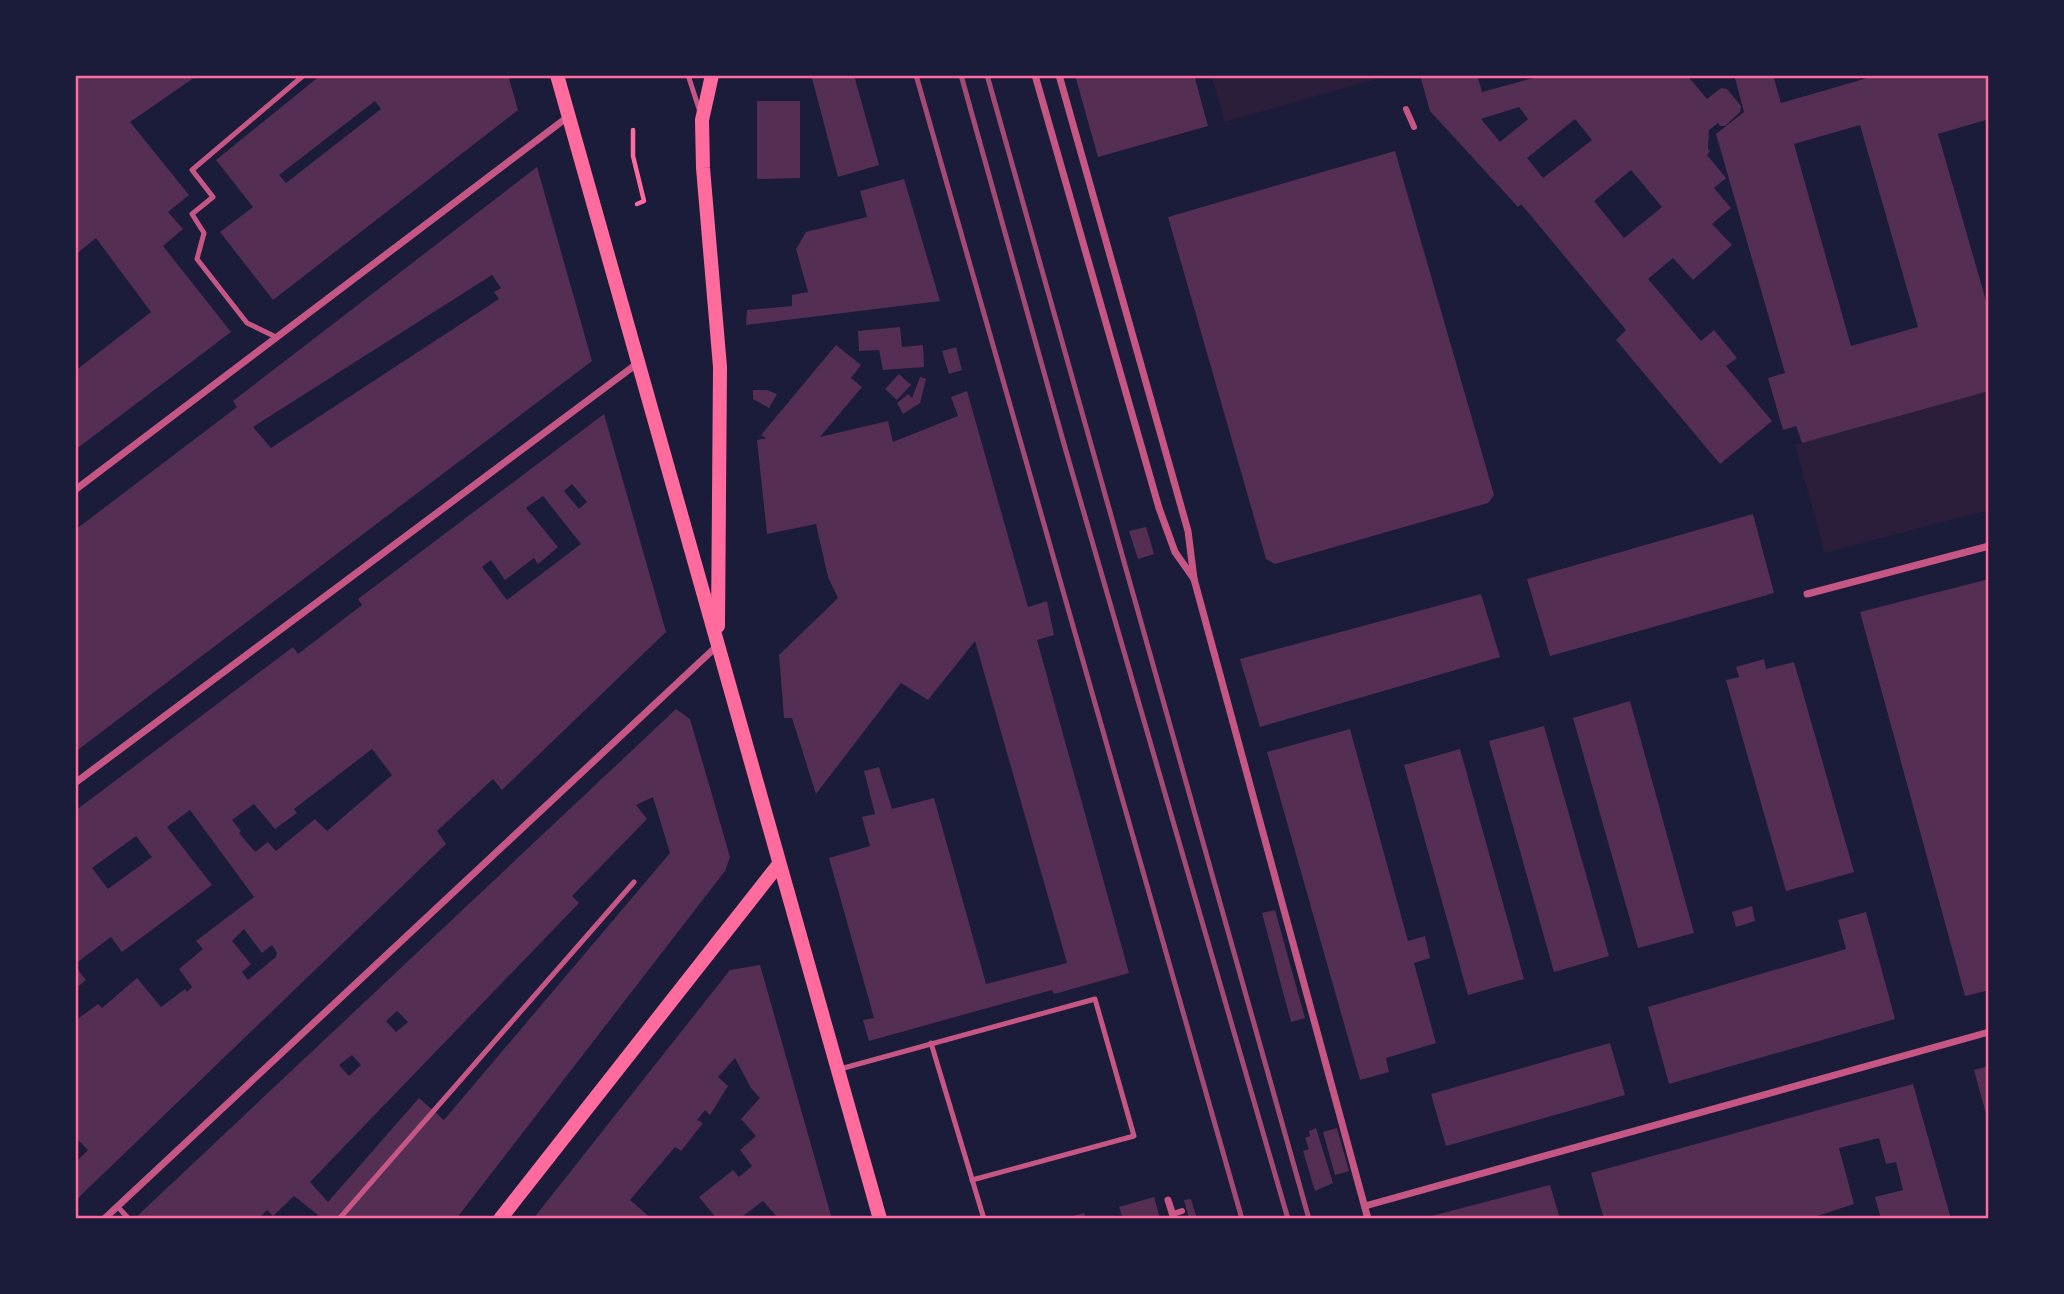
<svg xmlns="http://www.w3.org/2000/svg" width="2064" height="1294" font-family="'Titillium Web',sans-serif">
<style>
.green{fill:#2a1e3b}
.building{fill:#542f53;fill-rule:evenodd}
.lines{fill:none;stroke-linecap:round;stroke-linejoin:round}
.path{stroke:#ff6b9d;stroke-width:4.5}
.service{stroke:#c65784;stroke-width:5}
.pedestrian{stroke:#c65784;stroke-width:6}
.minor{stroke:#c65784;stroke-width:7}
.secondary{stroke:#ff6b9d;stroke-width:14}
.rail{stroke:#a44b75;stroke-width:5}
.neatline{fill:none;stroke:#ff6b9d;stroke-width:2.5}
</style>
<rect width="100%" height="100%" fill="#1b1b3a"/>
<g class="green">
<polygon points="1211,75 1379,75 1380,78 1225,122"/>
<polygon points="1989,391 1989,510 1825,553 1795,445"/>
</g>
<g class="building">
<polygon points="75,75 198,75 130,122 189,195 168,212 183,229 163,246 231,332 75,450 75,371 151,312 96,238 75,255"/>
<path d="M321 75H508L518 110 273 300 220 232 253 207 216 160ZM375 101 381 109 286 183 279 175Z"/>
<polygon points="823,75 854,75 879,165 838,177 812,78"/>
<polygon points="1075,75 1194,75 1208,126 1098,157"/>
<path d="M1420 75H1477L1482 92 1533 78V75H1687L1707 99 1721 88 1727 89 1741 106 1740 112 1725 126H1720L1718 123 1709 130 1708 149 1710 151 1707 155 1726 178 1714 188 1731 208 1712 224 1732 245 1693 280 1673 258 1648 279 1701 341 1714 330 1737 358 1726 366 1772 421 1720 464 1616 340 1626 330 1521 204 1518 207 1430 111ZM1519 107 1528 119 1500 142 1481 119ZM1575 119 1592 140 1543 178 1527 158ZM1631 170 1662 207 1624 238 1594 201Z"/>
<path d="M1738 75H1773L1781 103 1878 75H1989V119L1938 134 1989 311V391L1802 443 1796 426 1783 430 1768 378 1785 373 1716 134 1744 112 1735 78ZM1860 125 1918 327 1851 346 1794 144Z"/>
<polygon points="757,101 800,101 800,178 757,179"/>
<polygon points="1395,151 1494,495 1488,503 1275,564 1266,559 1168,217"/>
<path d="M537 167 592 361 75 752V530L237 407 233 401ZM492 275 501 288 494 292 499 299 271 448 253 427Z"/>
<polygon points="904,179 940,301 746,325 747,310 792,306 792,295 808,292 796,249 806,232 867,217 860,191"/>
<polygon points="900,327 902,347 923,345 924,367 883,370 879,350 859,351 858,331"/>
<polygon points="836,345 861,365 851,378 862,387 820,437 888,421 893,442 958,416 951,397 967,391 1028,607 1047,601 1054,635 1037,640 1129,973 1054,994 1052,990 869,1041 863,1020 874,1018 829,858 870,846 862,817 875,814 864,771 879,767 892,809 934,798 986,984 1067,963 975,641 928,700 901,683 816,794 792,718 784,718 779,655 838,598 828,577 816,524 767,534 757,440 766,438 761,435"/>
<polygon points="956,347 962,370 949,374 942,351"/>
<polygon points="899,374 911,385 897,400 885,389"/>
<polygon points="920,377 926,379 920,403 903,414 897,403 908,394 912,398"/>
<polygon points="753,390 767,390 777,394 769,408 753,399"/>
<path d="M604 414 666 632 502 790 493 779 437 831 446 844 75 1201V1157L78 1160 88 1150 79 1141 75 1145V1021L98 1004 102 1008 137 978 161 1007 185 989 187 992 192 987 179 969 203 949 196 941 254 897 190 810 167 827 212 885 122 952 111 937 75 964V811L293 647 298 654 362 605 358 599ZM572 484 587 502 579 509 564 491ZM543 496 581 544 507 600 482 567 491 560 505 580 534 558 538 564 558 547 526 508ZM372 749 392 775 327 831 315 819 276 851 268 842 255 852 239 833 241 831 232 820 254 804 275 829 297 813 294 809ZM136 836 152 857 108 889 92 868ZM244 929 262 953 272 945 277 953 276 957 248 980 242 972 251 964 232 941Z"/>
<polygon points="1753,514 1774,593 1550,656 1527,579"/>
<polygon points="1146,527 1154,554 1138,559 1129,531"/>
<polygon points="1989,579 1989,990 1965,996 1860,612"/>
<polygon points="1481,594 1500,657 1260,727 1240,659"/>
<polygon points="1764,659 1766,669 1794,662 1854,872 1786,891 1726,680 1739,677 1736,667"/>
<polygon points="1630,701 1694,933 1638,948 1573,718"/>
<path d="M676 709 690 719 730 857 725 871 456 1219H315L318 1215 294 1196 273 1216 267 1210 261 1216 264 1219H134ZM653 797 670 853 444 1120 419 1098 328 1202 310 1182 579 903 572 896 647 819 636 805ZM397 1011 408 1022 396 1032 386 1021ZM352 1055 361 1065 349 1076 339 1065Z"/>
<polygon points="1544,726 1609,956 1554,972 1489,741"/>
<polygon points="1350,729 1408,941 1425,936 1430,958 1414,963 1436,1043 1386,1058 1389,1072 1360,1080 1267,752"/>
<polygon points="1460,749 1524,979 1468,995 1404,765"/>
<polygon points="1752,906 1755,921 1736,927 1732,912"/>
<polygon points="1275,910 1305,1018 1291,1022 1262,913"/>
<polygon points="1866,912 1895,1019 1669,1084 1648,1007 1846,949 1838,920"/>
<polygon points="760,965 832,1219 779,1219 763,1201 739,1219 717,1219 699,1197 733,1170 739,1177 752,1166 740,1150 756,1136 741,1119 760,1098 751,1088 735,1058 718,1077 728,1086 710,1115 705,1110 697,1120 703,1123 681,1151 675,1147 630,1200 652,1219 533,1219 730,970"/>
<polygon points="75,966 86,980 75,989"/>
<polygon points="1610,1043 1625,1095 1446,1146 1431,1094"/>
<polygon points="1989,1066 1989,1121 1988,1121 1974,1070"/>
<polygon points="1913,1084 1951,1219 1881,1219 1875,1197 1903,1190 1896,1162 1886,1164 1879,1138 1839,1148 1854,1204 1808,1219 1604,1219 1591,1173"/>
<polygon points="1316,1128 1333,1183 1315,1191 1303,1151 1309,1149 1305,1138 1310,1136 1309,1131"/>
<polygon points="1337,1128 1349,1171 1335,1175 1323,1132"/>
<polygon points="1550,1185 1560,1219 1424,1219 1424,1218"/>
<polygon points="1154,1197 1160,1219 1123,1219 1119,1207"/>
<polygon points="1191,1199 1197,1219 1189,1219 1184,1200"/>
<polygon points="1084,1213 1086,1219 1065,1219 1065,1218"/>
</g>
<g class="lines">
<polyline class="path" points="633,130 633,156 644,201 637,204"/>
<g class="service">
<polyline points="688,75 700,112"/>
<polyline points="276,337 247,323 197,259 204,233 192,214 213,197 192,170 304,75"/>
<polyline points="931,1043 984,1219"/>
<polyline points="840,1069 1095,999 1134,1136 972,1180"/>
<polyline points="117,1206 129,1219"/>
<polyline points="339,1219 634,882"/>
</g>
<g class="pedestrian">
<polyline points="1406,109 1414,127"/>
<polyline points="1173,1214 1182,1211"/>
</g>
<g class="minor">
<polyline points="1035,75 1159,508 1175,552 1194,579"/>
<polyline points="1059,75 1188,531 1194,579 1368,1219"/>
<polyline points="75,490 569,116"/>
<polyline points="1807,594 1989,546"/>
<polyline points="75,783 638,363"/>
<polyline points="1168,1200 1174,1219"/>
<polyline points="1365,1206 1989,1032"/>
<polyline points="104,1219 717,646"/>
</g>
<g class="secondary">
<polyline points="557,75 880,1219"/>
<polyline points="712,75 702,120 703,168 720,367 718,626"/>
<polyline points="500,1219 779,864"/>
</g>
<g class="rail">
<polyline points="916,75 1242,1219"/>
<polyline points="961,75 1064,444 1288,1219"/>
<polyline points="987,75 1309,1219"/>
</g>
</g>
<rect width="2064" height="1294" fill="none" stroke="#1b1b3a" stroke-width="154"/>
<rect x="77" y="77" width="1910" height="1140" class="neatline"/>
</svg>
